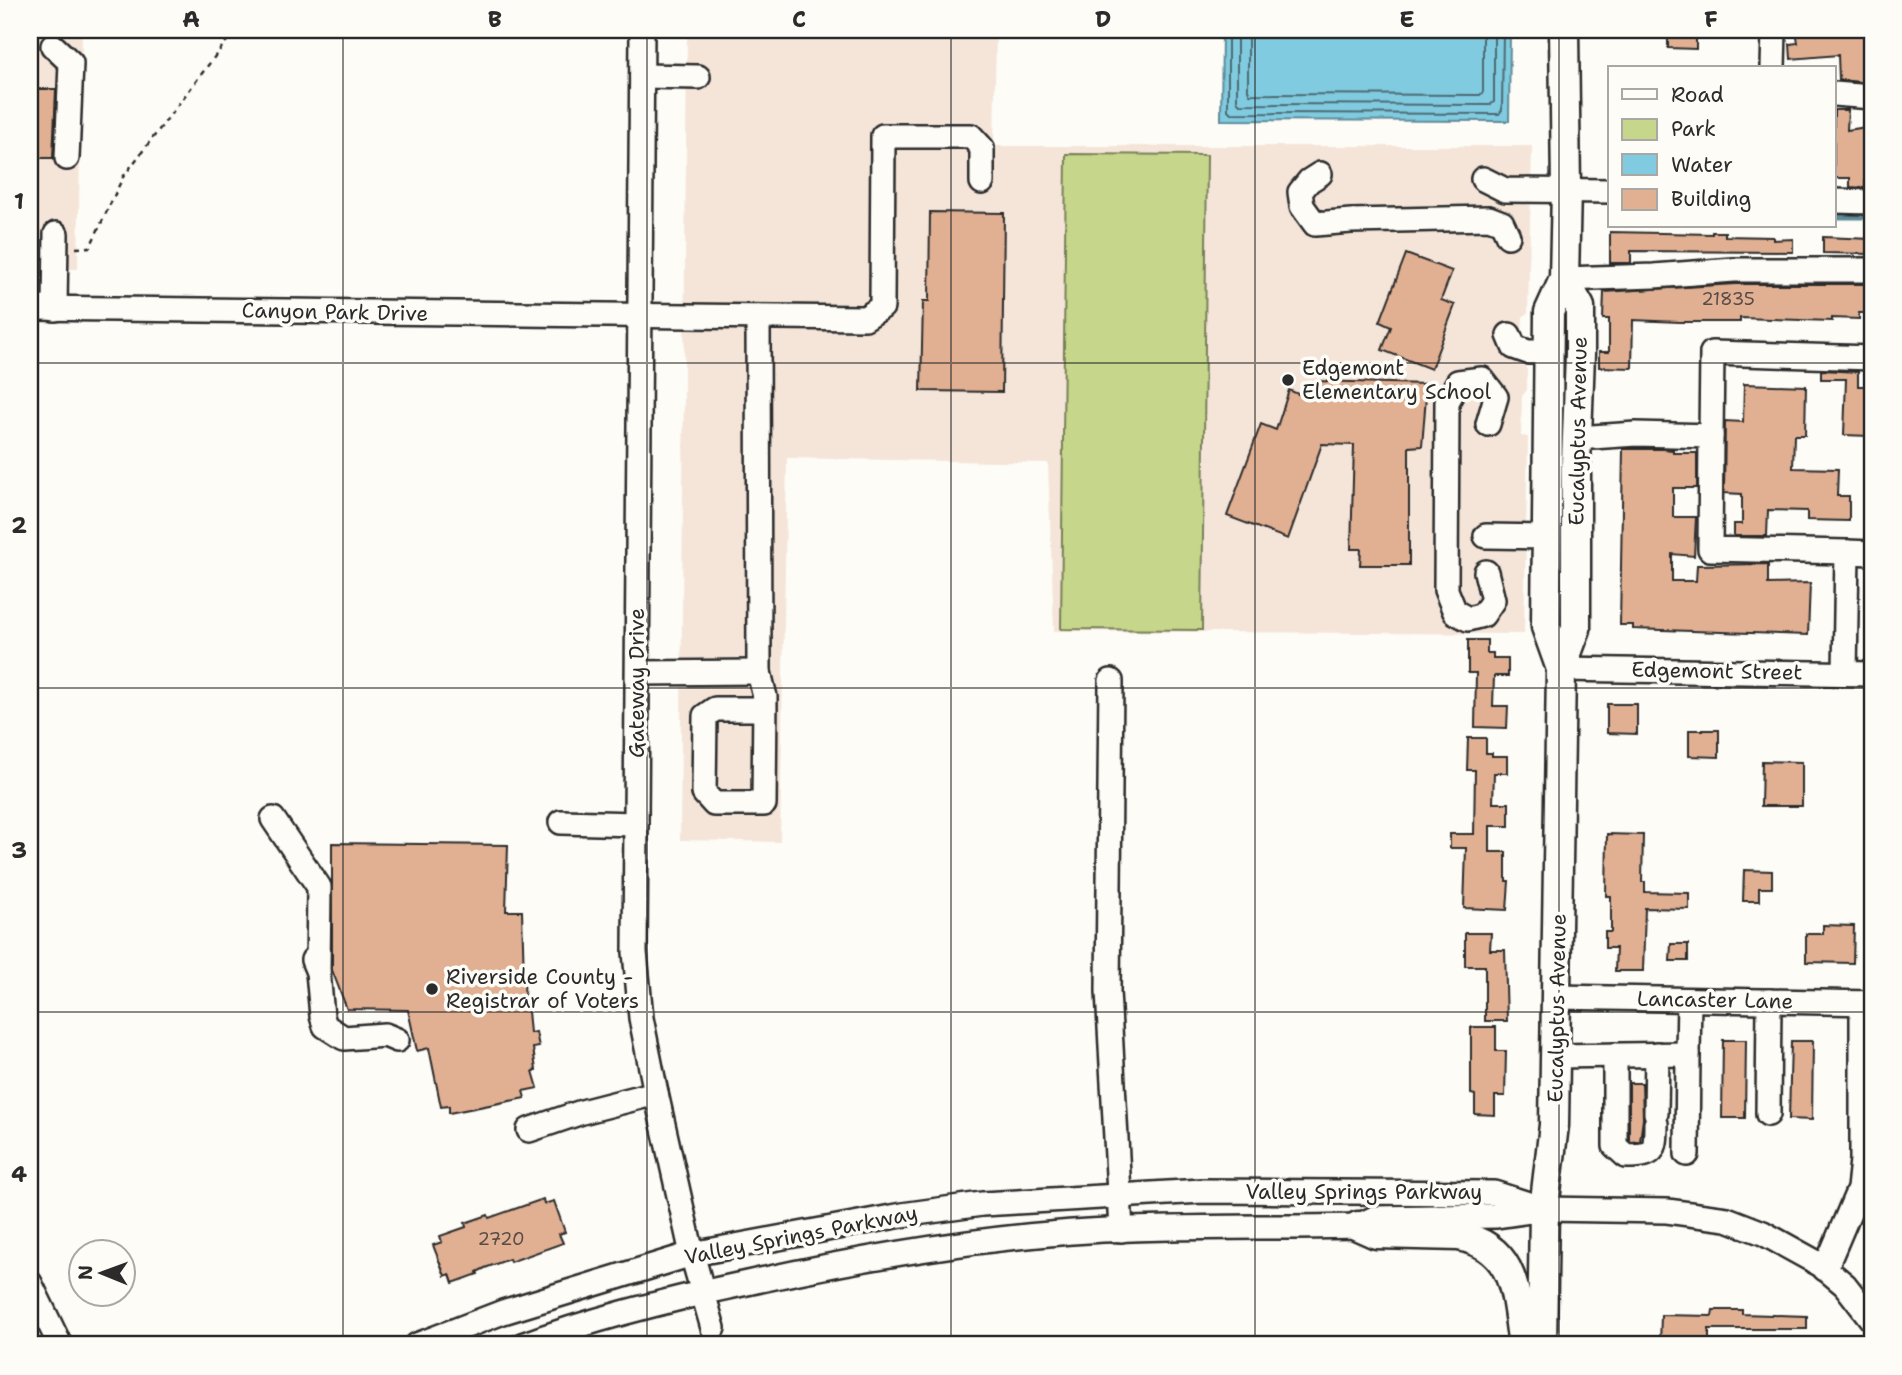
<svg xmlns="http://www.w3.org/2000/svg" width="1902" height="1375" font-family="'Shantell Sans',sans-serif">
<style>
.built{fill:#f5e5d9}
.green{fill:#c6d68a;stroke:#78805a;stroke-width:2}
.water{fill:#80cbe0;stroke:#5e8b98;stroke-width:2}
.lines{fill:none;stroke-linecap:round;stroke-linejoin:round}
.shore{stroke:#4d6b73;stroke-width:2}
.stream{stroke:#5e8b98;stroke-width:5}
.building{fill:#e1b093;stroke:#2b2b2b;stroke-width:2}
.minor-casing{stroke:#2b2b2b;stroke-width:28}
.major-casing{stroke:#2b2b2b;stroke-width:33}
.path{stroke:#2b2b2b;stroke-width:2.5;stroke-dasharray:5 5;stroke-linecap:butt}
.minor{stroke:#fdfcf7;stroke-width:23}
.major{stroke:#fdfcf7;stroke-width:28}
.grid{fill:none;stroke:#2b2b2b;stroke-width:2;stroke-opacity:0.55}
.poi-dot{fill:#2b2b2b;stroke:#fdfcf7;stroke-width:2.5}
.labels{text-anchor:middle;stroke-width:7;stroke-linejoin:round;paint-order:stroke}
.number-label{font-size:18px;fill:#584c45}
.street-label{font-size:21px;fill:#2b2b2b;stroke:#fdfcf7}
.poi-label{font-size:21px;fill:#2b2b2b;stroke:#fdfcf7;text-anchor:start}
.neatline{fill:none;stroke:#2b2b2b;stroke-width:2.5}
.grid-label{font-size:23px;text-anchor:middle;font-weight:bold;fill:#2b2b2b}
</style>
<rect width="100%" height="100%" fill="#fdfcf7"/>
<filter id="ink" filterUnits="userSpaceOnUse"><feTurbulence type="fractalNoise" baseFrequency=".0143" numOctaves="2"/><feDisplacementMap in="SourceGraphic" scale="14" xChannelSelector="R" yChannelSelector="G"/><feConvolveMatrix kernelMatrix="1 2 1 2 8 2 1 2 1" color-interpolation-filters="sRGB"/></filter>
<g filter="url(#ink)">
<g class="built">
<polygon points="30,30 82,30 78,269 30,268"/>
<polygon points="687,30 996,30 994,146 1532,146 1528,313 1523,317 1521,361 1527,370 1527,390 1522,396 1521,436 1528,437 1524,634 1054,631 1048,463 787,458 780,842 680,840"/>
</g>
<polygon class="green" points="1066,154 1207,155 1202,630 1061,629"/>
<polygon class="water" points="1222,30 1510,30 1509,121 1221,120"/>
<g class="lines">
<g class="shore">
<polyline points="1228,30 1228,110 1231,113 1499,114 1502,110 1503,30"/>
<polyline points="1237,30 1237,101 1240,104 1490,105 1494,102 1494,30"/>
<polyline points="1248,30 1248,90 1250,94 1480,95 1483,92 1483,30"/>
</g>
<polyline class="stream" points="1834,217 1872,217"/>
</g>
<g class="building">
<polygon points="1668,30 1696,30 1696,49 1668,48"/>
<polygon points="1796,30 1872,30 1872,83 1839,80 1838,55 1791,59 1790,44 1798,43"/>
<polygon points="30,89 56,89 53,158 30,158"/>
<polygon points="1834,110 1848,110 1847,130 1867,127 1870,144 1866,144 1865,188 1850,187 1850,178 1834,178"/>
<polygon points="930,212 1004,213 1002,392 921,391 923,301 929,301"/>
<polygon points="1610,232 1712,234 1712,232 1725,232 1725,236 1773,237 1773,240 1793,239 1793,252 1631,251 1631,263 1610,263"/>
<polygon points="1823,237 1872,239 1872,254 1823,253"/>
<polygon points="1406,254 1452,271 1441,300 1455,305 1431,369 1382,350 1391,327 1380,322"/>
<polygon points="1735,284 1872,284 1872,313 1859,313 1859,319 1832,318 1832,321 1740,318 1740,322 1680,322 1633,320 1632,368 1599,367 1599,352 1609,352 1609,319 1603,319 1604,292"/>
<polygon points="1821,370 1858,372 1858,386 1870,386 1870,390 1872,391 1872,433 1869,433 1869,436 1844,435 1846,379 1821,379"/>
<polygon points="1314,381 1427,384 1422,446 1409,447 1409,565 1360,565 1361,549 1351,549 1354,445 1322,444 1288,539 1227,516 1261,424 1276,430 1289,390 1307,398"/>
<polygon points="1744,384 1806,386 1805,435 1794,435 1793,468 1838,469 1837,496 1849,496 1849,521 1807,520 1807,511 1768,510 1767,536 1734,536 1734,524 1742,524 1742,494 1724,493 1725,421 1743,422"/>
<polygon points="1623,449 1662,449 1673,450 1673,453 1697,453 1697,488 1673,488 1673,517 1696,517 1694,556 1672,554 1672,581 1696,581 1697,565 1768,564 1768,584 1810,583 1808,635 1633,629 1633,625 1620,625"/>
<polygon points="1468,640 1487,640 1487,653 1493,653 1493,658 1508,658 1508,676 1494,676 1493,706 1508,706 1507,728 1475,727 1476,673 1468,673"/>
<polygon points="1607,704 1637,704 1637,734 1607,733"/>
<polygon points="1689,730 1719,730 1719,757 1689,756"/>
<polygon points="1468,738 1486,738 1486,753 1492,753 1492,756 1507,756 1507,773 1494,773 1493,803 1509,803 1509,826 1490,826 1490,852 1506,852 1506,881 1509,881 1507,910 1464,908 1466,848 1450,848 1450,834 1474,834 1475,770 1467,770"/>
<polygon points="1762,761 1802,762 1802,806 1761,806"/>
<polygon points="1607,834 1643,835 1642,882 1645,882 1645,892 1689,893 1689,909 1645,908 1643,971 1615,971 1616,948 1605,948 1605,932 1611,932 1611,896 1606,896"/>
<polygon points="332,843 508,845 506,911 522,911 525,1011 528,1011 530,1033 536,1032 539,1047 533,1048 536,1070 533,1071 538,1088 523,1091 525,1098 449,1113 449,1106 441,1107 429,1048 417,1051 408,1010 347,1009 332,970"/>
<polygon points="1744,870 1772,871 1772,888 1759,888 1759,901 1743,901"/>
<polygon points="1823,925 1854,926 1853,963 1806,962 1806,934 1823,934"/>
<polygon points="1465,933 1491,933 1490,950 1505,950 1507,1021 1485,1021 1485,966 1465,966"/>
<polygon points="1671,944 1688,944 1688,961 1670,961"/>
<polygon points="1471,1027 1496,1027 1496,1051 1506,1051 1505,1096 1495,1096 1495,1115 1475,1114 1475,1095 1471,1094"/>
<polygon points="1723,1040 1746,1040 1745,1118 1722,1118"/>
<polygon points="1791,1041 1813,1041 1812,1120 1789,1119"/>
<polygon points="1629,1083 1642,1083 1643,1119 1640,1141 1631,1142 1629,1140"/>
<polygon points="543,1199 544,1204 554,1201 565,1232 559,1234 563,1243 510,1262 509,1259 485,1268 477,1272 478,1274 453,1283 450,1274 445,1276 433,1245 442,1242 440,1236 466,1227 465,1223 488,1215 489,1218"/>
<polygon points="1713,1310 1742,1310 1742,1314 1807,1316 1807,1329 1709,1329 1709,1345 1660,1345 1661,1315 1712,1316"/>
</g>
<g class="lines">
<defs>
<g id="minor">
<polyline points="642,30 635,952 641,1018 656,1093 692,1254 713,1328"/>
<polyline points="53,46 71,63 67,158"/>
<polyline points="1773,68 1774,30"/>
<polyline points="642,76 698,77"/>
<polyline points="1834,94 1872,97"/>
<polyline points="1320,174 1309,181 1300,192 1302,206 1315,224 1351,221 1489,218 1502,223 1508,236"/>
<polyline points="1483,179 1505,190 1610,191"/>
<polyline points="1834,201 1872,202"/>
<polyline points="1564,279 1654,276 1734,270 1872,270"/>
<polyline points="30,308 865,318 882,307 883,136 971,136 982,148 982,182"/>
<polyline points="55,309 56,234"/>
<polyline points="758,317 759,672 765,697 764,804 714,804 704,793 705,716 715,709 765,709"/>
<polyline points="1509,335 1514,347 1528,352 1550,352"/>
<polyline points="1711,436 1712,353 1872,358"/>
<polyline points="1577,438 1636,434 1711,436 1710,549 1847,552 1845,673"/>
<polyline points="1486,536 1547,537"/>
<polyline points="1847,552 1872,553"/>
<polyline points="1486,572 1493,600 1483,615 1468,619 1455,612 1446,590 1447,402 1458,382 1482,379 1496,397 1488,424"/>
<polyline points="1561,669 1872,674"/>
<polyline points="638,673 759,672"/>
<polyline points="1111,681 1108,991 1121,1230"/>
<polyline points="273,819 319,887 318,972"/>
<polyline points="561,822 636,824"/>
<polyline points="313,960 318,972 322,1016 325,1026 344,1038 385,1035 397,1040"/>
<polyline points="1558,997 1872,1003"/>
<polyline points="1688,1054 1689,1000"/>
<path d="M1615 1055V1146L1626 1156C1654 1156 1656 1152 1656 1124"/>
<polyline points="1556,1056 1688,1054 1687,1154"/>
<polyline points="1656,1113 1657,1054"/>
<polyline points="1768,1114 1769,1001"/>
<polyline points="529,1130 582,1112 656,1093"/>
<polyline points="1825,1269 1859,1189 1862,1160 1862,1003"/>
<polyline points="30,1283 60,1345"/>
<polyline points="417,1345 503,1312 692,1254 902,1215 982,1204 1202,1191 1494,1193 1541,1208"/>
<path d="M522 1345C595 1318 671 1299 747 1283 860 1258 973 1238 1088 1231 1178 1226 1268 1228 1358 1226L1375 1218 1497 1216 1544 1209 1667 1211 1727 1219 1763 1233 1821 1265 1845 1285 1872 1320"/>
</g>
<g id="major">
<polyline points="1561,669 1576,629 1576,464 1580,354 1580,307 1564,279"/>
<path d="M1358 1226 1376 1234 1459 1236C1518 1248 1515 1296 1523 1345"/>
<polyline points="1542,1345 1544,1209 1554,1125 1561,669 1546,627 1549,312 1564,279 1566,189 1564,30"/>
</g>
</defs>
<use href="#minor" class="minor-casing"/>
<use href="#major" class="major-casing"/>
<polyline class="path" points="76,248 90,247 123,177 235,30"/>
<use href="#minor" class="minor"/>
<use href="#major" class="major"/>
</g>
</g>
<path class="grid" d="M343 30V1345M647 30V1345M951 30V1345M1255 30V1345M1559 30V1345M30 363H1872M30 688H1872M30 1012H1872"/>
<g class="poi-dot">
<circle cx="1288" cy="380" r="7"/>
<circle cx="432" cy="989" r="7"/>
</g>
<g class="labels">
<g class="number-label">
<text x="1728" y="305">21835</text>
<text x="501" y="1245">2720</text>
</g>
<g class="street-label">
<text transform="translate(335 312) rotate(1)" y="7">Canyon Park Drive</text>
<text transform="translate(1578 431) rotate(-89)" y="7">Eucalyptus Avenue</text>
<text transform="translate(1717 671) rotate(1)" y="7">Edgemont Street</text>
<text transform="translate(637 683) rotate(-90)" y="7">Gateway Drive</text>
<text transform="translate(1715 1000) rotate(1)" y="7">Lancaster Lane</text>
<text transform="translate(1557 1008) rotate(-89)" y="7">Eucalyptus Avenue</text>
<text x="1364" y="1199">Valley Springs Parkway</text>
<text transform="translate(801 1235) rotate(-11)" y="7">Valley Springs Parkway</text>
</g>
<g class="poi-label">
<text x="1302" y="375">Edgemont<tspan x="1302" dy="24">Elementary School</tspan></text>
<text x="446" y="984">Riverside County -<tspan x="446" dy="24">Registrar of Voters</tspan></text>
</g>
</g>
<rect width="1902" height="1375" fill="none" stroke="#fdfcf7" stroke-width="77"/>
<rect x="1608" y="66" width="228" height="161" fill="#fdfcf7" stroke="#a9a8a5" stroke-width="2"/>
<rect x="1622" y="89" width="35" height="10" fill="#fdfcf7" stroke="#a9a8a5" stroke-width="2"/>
<text x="1671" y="102" font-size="21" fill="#2b2b2b">Road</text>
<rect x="1622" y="119" width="35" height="21" fill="#c6d68a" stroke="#a9a8a5" stroke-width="2"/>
<text x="1671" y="136" font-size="21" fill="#2b2b2b">Park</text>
<rect x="1622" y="154" width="35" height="21" fill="#80cbe0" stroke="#a9a8a5" stroke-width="2"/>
<text x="1671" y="172" font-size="21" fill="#2b2b2b">Water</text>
<rect x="1622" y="189" width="35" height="21" fill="#e1b093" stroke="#a9a8a5" stroke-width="2"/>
<text x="1671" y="206" font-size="21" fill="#2b2b2b">Building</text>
<g transform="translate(102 1273) rotate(271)"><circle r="33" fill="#fdfcf7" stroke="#a9a8a5" stroke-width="2"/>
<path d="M0-5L12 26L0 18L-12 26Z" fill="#2b2b2b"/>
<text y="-10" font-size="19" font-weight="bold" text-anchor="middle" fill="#2b2b2b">N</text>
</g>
<rect x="38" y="38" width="1826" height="1298" class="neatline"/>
<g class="grid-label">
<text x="191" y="27">A</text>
<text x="495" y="27">B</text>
<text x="799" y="27">C</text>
<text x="1103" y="27">D</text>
<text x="1407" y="27">E</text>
<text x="1711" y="27">F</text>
<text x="19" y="209">1</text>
<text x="19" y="533">2</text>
<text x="19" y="858">3</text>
<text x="19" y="1182">4</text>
</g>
</svg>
